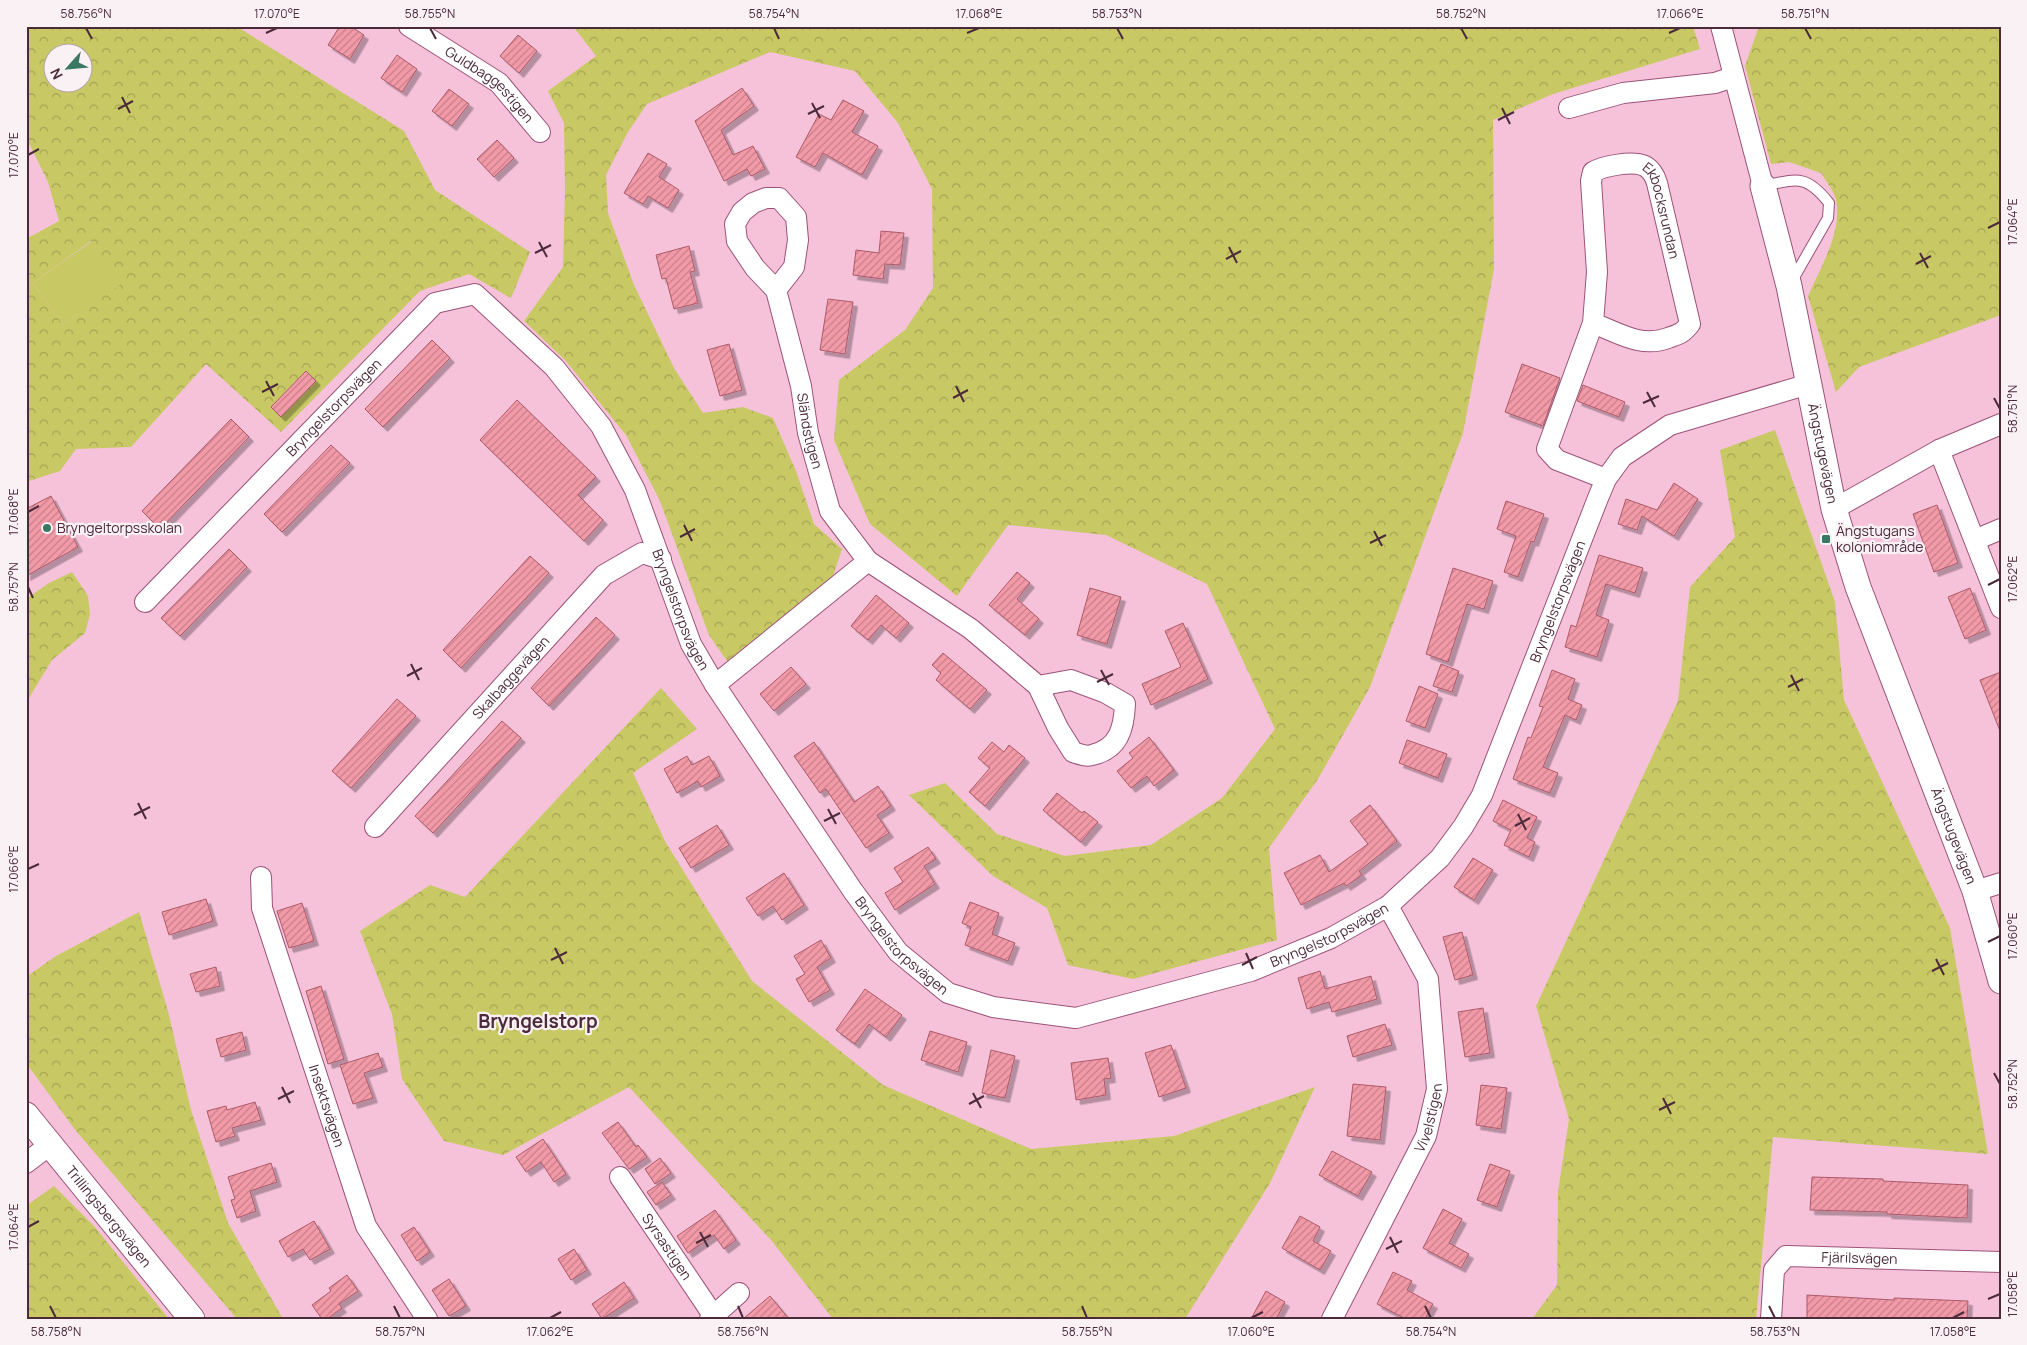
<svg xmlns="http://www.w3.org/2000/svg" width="2027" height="1345" font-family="Manrope,sans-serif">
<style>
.green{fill:#c8c965}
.forest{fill:url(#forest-crowns);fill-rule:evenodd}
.building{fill:url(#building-hatch);stroke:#ac5a69;filter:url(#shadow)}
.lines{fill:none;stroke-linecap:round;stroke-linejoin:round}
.service-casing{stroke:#9c5278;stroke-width:12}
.minor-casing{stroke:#9c5278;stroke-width:22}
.tertiary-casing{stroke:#9c5278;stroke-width:27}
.service{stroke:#fff;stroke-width:10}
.minor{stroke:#fff;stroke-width:20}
.tertiary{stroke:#fff;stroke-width:25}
.ticks{fill:none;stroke:#4b2a3a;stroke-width:2}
.poi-dot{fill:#3b7863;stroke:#faf1f5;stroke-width:2}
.labels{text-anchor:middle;stroke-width:4.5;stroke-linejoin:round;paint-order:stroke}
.street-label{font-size:14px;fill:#4b2a3a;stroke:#faf1f5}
.poi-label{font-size:14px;fill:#4b2a3a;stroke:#faf1f5;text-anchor:start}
.district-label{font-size:19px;font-weight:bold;fill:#4b2a3a;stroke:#faf1f5}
.neatline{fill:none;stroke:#4b2a3a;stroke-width:2}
.ticks-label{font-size:12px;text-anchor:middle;fill:#4b2a3a}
</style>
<defs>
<pattern id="forest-crowns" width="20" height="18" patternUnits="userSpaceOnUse" patternTransform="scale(1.25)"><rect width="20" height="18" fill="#c8c965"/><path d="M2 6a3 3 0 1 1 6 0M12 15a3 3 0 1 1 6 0" fill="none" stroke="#a4a354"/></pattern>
<pattern id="building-hatch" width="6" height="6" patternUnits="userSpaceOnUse" patternTransform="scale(1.25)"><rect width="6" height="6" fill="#f39aa8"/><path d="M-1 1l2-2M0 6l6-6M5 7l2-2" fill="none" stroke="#c77e8a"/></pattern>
<filter id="shadow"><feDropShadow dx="4.5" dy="4.5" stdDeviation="0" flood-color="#0004"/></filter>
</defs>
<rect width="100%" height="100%" fill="#f5c2d9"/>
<polygon class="green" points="92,241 122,284 63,325 33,283"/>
<g class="forest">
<path d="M26 26H236L404 131 435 190 530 252 511 298 469 274 420 291 281 432 206 364 131 447 76 449 60 471 26 482V239L59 221 48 182 26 137ZM52 52H82V82H52ZM91 241 121 284 63 325 33 283Z"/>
<polygon points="573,26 1693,26 1700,49 1553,94 1493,120 1494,269 1463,433 1370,687 1318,779 1269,848 1277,940 1133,979 1068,965 1047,908 993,876 909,795 945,783 997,834 1065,856 1151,845 1222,798 1275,729 1207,584 1106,535 1008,525 957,596 870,524 834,440 839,380 905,330 933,288 932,189 898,123 855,71 770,52 647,104 628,132 606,175 608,213 634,285 674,368 703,413 743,407 773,418 796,471 814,524 842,549 833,576 758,644 727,661 709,635 660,501 626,435 565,360 524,321 563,267 565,191 564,123 548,91 596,56"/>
<path d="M1759 26H2001V315L1859 367 1836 392 1808 296C1820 269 1843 230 1836 200 1834 191 1826 181 1821 173L1789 162 1771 164 1745 66Z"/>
<polygon points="1775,430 1835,602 1844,700 1950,928 1988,1154 1773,1137 1756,1319 1532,1319 1557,1285 1558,1192 1569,1119 1536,1006 1678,701 1690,587 1735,537 1720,450"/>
<polygon points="72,572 88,596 90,614 85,633 52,660 26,703 26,599 49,583"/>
<polygon points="661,688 697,729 633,773 666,843 752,981 883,1085 1031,1149 1174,1136 1315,1087 1270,1183 1185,1319 833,1319 771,1240 629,1087 503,1155 444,1141 402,1079 392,1014 360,931 430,885 465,897"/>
<polygon points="139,912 168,1011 191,1110 228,1223 283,1319 237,1319 76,1131 26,1063 26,977 56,956"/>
<polygon points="54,1186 94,1226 169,1319 26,1319 26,1206"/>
</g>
<g class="building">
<polygon points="340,26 350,26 364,35 350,59 328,45"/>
<polygon points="518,35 537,51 519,73 500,56"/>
<polygon points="397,55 417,69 402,92 381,78"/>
<polygon points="742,88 754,106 721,130 733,155 753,146 765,169 751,176 747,169 724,181 695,121"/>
<polygon points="449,89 469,104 452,126 432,111"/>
<polygon points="843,100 864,111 852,132 878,146 862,175 823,153 815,167 796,157 819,114 831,120"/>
<polygon points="497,140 514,158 494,177 477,159"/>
<polygon points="648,153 667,164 659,177 679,190 668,208 648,196 643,204 624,193"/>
<polygon points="881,231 904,233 900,265 885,264 883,279 853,275 856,250 879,253"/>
<polygon points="689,246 695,271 690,272 698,303 674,309 666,278 662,279 656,255"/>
<polygon points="828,299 853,302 845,354 820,350"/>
<polygon points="432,340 450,358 383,427 365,409"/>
<polygon points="729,344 742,390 720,396 707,350"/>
<polygon points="1522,364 1560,378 1543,426 1505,412"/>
<polygon points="306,371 316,381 281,417 271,407"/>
<polygon points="1583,385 1625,402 1619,417 1577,401"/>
<polygon points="517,400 596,477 578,495 603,520 584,541 480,440"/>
<polygon points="231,419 249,437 160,529 142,511"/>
<polygon points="331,445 350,463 282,532 264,514"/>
<polygon points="1674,483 1698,499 1674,536 1642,516 1637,530 1618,524 1626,499 1657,510"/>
<polygon points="51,496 78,547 26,576 26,509"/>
<polygon points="1506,501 1544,514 1534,542 1531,541 1518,577 1504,572 1516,536 1497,529"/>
<polygon points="1937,505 1958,563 1934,572 1913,514"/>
<polygon points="229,549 247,567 180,636 161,618"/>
<polygon points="1599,555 1643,568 1635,593 1606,584 1596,615 1609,620 1597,657 1565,647 1571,625 1576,627"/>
<polygon points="530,556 549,573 461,668 443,650"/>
<polygon points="1453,568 1493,581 1484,609 1467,604 1448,662 1426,654"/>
<polygon points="1017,572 1030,583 1017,599 1039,619 1025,635 989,605"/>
<polygon points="1090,588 1121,597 1107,644 1077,635"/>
<polygon points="1970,588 1986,630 1965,639 1948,597"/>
<polygon points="876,595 909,623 896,638 881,625 868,640 851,626"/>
<polygon points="596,617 615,635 549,706 531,688"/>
<polygon points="1183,623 1208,679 1151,705 1142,684 1181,667 1165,631"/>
<polygon points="943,653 987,690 970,709 936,680 941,673 932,665"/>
<polygon points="1441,664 1459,671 1452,692 1433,686"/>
<polygon points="791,667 806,684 774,711 760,694"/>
<polygon points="1552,670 1575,679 1568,699 1582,705 1576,720 1565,715 1543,767 1558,773 1550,793 1513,779 1528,737 1531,738 1543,707 1539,706"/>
<polygon points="2001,672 2001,731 2000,731 1980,680"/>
<polygon points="1419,686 1438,694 1425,728 1406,721"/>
<polygon points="397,699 416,716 351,788 332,771"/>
<polygon points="502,721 521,738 433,833 415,816"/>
<polygon points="1149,737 1174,770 1154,786 1147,776 1131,788 1117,771 1133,758 1129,753"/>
<polygon points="1407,740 1447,754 1438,778 1399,763"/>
<polygon points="814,742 854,802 878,786 891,806 877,815 889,833 866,848 826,789 820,793 794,756"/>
<polygon points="992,742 1004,752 1009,745 1025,758 985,806 969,792 990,768 978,758"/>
<polygon points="687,756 692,765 709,756 720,776 701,787 698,781 677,793 664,769"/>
<polygon points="1057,793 1082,813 1084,811 1098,822 1081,842 1043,810"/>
<polygon points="1503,800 1537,817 1527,838 1535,842 1529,857 1504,845 1511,830 1493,821"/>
<polygon points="1370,805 1397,841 1359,871 1362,875 1346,886 1344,883 1301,905 1284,873 1320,855 1329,872 1368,844 1350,821"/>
<polygon points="717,825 729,845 691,868 679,848"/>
<polygon points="928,847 936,859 924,866 935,884 895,910 885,893 903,882 894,868"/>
<polygon points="1473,858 1493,870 1474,900 1454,887"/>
<polygon points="784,873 804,905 782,920 773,906 758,916 746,898"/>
<polygon points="206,899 213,921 169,935 162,912"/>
<polygon points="970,902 999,913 992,934 1015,943 1008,961 965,945 971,927 962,923"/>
<polygon points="302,903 314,941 289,948 277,911"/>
<polygon points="1462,932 1473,975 1455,980 1443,937"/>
<polygon points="821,940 831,958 817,967 830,990 809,1002 796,979 805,974 794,956"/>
<polygon points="216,967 220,986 196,992 190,974"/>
<polygon points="1320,971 1325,989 1371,976 1377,999 1332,1012 1329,1002 1307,1009 1298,978"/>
<polygon points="321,986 344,1059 328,1064 306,991"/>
<polygon points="865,989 902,1015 886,1037 869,1024 855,1044 836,1030"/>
<polygon points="1483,1008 1490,1053 1465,1057 1458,1012"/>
<polygon points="1385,1024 1392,1045 1353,1057 1347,1036"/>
<polygon points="930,1031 967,1042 958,1072 921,1060"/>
<polygon points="242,1032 246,1050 221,1057 216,1039"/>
<polygon points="1171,1045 1186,1088 1159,1097 1145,1053"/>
<polygon points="991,1050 1015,1056 1005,1098 982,1093"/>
<polygon points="378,1053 383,1067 364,1073 373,1098 353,1104 340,1065"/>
<polygon points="1108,1058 1111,1078 1104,1079 1106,1095 1076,1100 1071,1063"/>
<polygon points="1353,1084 1386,1087 1380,1140 1347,1136"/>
<polygon points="1481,1085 1507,1088 1501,1129 1476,1125"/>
<polygon points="255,1102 261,1120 232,1128 235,1136 216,1142 207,1111 226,1106 227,1110"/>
<polygon points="618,1122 636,1147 638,1145 647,1157 629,1169 602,1133"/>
<polygon points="543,1139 566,1174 554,1182 541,1162 526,1172 516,1157"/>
<polygon points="1332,1151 1372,1172 1358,1196 1319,1175"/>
<polygon points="660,1158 671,1173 655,1184 645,1169"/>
<polygon points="271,1163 277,1182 250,1191 256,1211 237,1218 231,1200 235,1199 228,1177"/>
<polygon points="1490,1164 1510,1171 1497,1207 1477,1200"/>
<polygon points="1812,1177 1883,1179 1883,1181 1968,1185 1967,1218 1887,1214 1887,1212 1810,1210"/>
<polygon points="662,1182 671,1195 656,1205 647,1192"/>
<polygon points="1443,1209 1462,1219 1449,1243 1469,1254 1461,1268 1423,1248"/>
<polygon points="715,1210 736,1240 724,1249 714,1235 688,1253 677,1236"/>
<polygon points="1300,1216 1320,1227 1313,1241 1331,1251 1320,1270 1282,1248"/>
<polygon points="314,1221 330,1249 310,1260 303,1249 288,1257 279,1241"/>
<polygon points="414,1227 430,1252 417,1261 401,1235"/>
<polygon points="574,1249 587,1270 571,1280 558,1259"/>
<polygon points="1393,1272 1412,1281 1407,1290 1433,1304 1425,1319 1406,1319 1377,1304"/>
<polygon points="347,1275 358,1291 339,1304 342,1308 327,1319 322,1319 312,1305 331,1291 329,1288"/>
<polygon points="449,1279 466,1306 449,1316 432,1290"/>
<polygon points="624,1282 634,1298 602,1319 592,1304"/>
<polygon points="1266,1291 1285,1302 1276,1319 1251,1319"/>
<polygon points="1807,1295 1894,1300 1894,1298 1968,1301 1967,1319 1807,1319"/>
<polygon points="770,1296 789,1319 743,1319"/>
</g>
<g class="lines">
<defs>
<path id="service" d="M1763 186C1797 179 1806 174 1829 203L1828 218 1792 281"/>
<g id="minor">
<path id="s1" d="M409 26 499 83 540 132"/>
<polyline points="1721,26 1763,186"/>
<polyline points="1569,108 1623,93 1715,83 1733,77"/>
<path id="s2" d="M776 290 794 267 798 240 796 217 779 198H766L753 203 742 212 735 224 737 241 755 268 776 290 801 386 808 433 830 511 868 561 971 629 1038 686 1058 728 1073 752C1079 754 1087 757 1092 755 1119 749 1124 728 1125 704L1106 693 1071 680 1038 686"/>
<path id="s3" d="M1593 323 1597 272 1591 181 1593 172C1603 166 1631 161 1642 165 1650 167 1655 176 1657 183L1690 324C1682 334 1679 334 1668 338 1641 348 1619 333 1593 323L1547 449 1557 460 1606 479"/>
<polyline points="1939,450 2001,608"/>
<polyline points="1834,509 1939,450 2001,424"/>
<polyline points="1975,540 2001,529"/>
<path id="s4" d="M145 602 435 303 475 294 554 367 601 426 635 490 691 644 715 685 853 891 898 952 948 993 993 1007 1076 1018 1251 971 1331 938 1388 906 1440 858 1463 827 1482 795 1598 498 1606 479 1622 457 1670 425 1809 384"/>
<polyline points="715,685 868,561"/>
<path id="s5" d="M375 827 604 575 642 553 661 559"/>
<path id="s6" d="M261 877 262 908 366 1226 427 1319"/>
<polyline points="1975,891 2001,883"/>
<polyline points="26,1163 51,1144"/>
<path id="s7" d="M620 1177 713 1315"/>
<polyline points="710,1319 739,1293"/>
<path id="s8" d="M1332 1319 1426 1136 1437 1089 1428 979 1388 906"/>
<path id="s9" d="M1771 1319 1774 1270 1786 1256 2001 1262"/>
</g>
<g id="tertiary">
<path id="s10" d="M1763 186 1789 286 1834 509 1858 587 1975 891 2001 981"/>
<path id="s11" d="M26 1115 192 1319"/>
</g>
</defs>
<use href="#service" class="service-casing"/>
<use href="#minor" class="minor-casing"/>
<use href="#tertiary" class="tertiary-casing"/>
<use href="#service" class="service"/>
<use href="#minor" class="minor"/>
<use href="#tertiary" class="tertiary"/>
</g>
<path class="ticks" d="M86 28 92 39M430 28 436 39M774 28 779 39M1117 28 1123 39M1461 28 1467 39M1805 28 1811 39M266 33 277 28M967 33 979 28M1669 33 1680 28M122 97 130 113M812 103 820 118M1502 108 1510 124M118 109 133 101M808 114 824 106M1498 120 1514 112M28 155 39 149M1988 228 2000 222M539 242 547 257M1229 247 1237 263M535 253 551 245M1920 253 1928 268M1226 259 1241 251M1916 264 1931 256M266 381 274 396M956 386 964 402M262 392 278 384M1647 392 1655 407M953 398 968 390M1994 398 2000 409M1643 403 1659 396M28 512 39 506M684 525 692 541M1374 531 1382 546M680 537 695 529M1370 543 1386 535M1988 585 2000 579M28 587 33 598M411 664 419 680M1101 670 1109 685M1791 675 1799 691M407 676 422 668M1097 682 1113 674M1788 687 1803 679M138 803 146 819M828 809 836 824M1518 814 1526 830M134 815 150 807M824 821 840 813M1515 826 1530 818M28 869 39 864M1988 942 2000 936M555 948 563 964M1246 953 1253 969M1936 959 1944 975M551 960 567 952M1242 965 1257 957M1932 971 1948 963M1994 1073 2000 1084M282 1087 290 1103M973 1093 981 1108M1663 1098 1671 1114M278 1099 294 1091M969 1104 984 1096M1659 1110 1675 1102M28 1227 39 1221M700 1232 708 1247M1390 1237 1398 1253M696 1243 711 1235M1386 1249 1402 1241M1988 1299 2000 1294M50 1306 56 1318M394 1306 400 1318M738 1306 743 1318M1082 1306 1087 1318M1425 1306 1431 1318M1769 1306 1775 1318M550 1318 561 1312M1251 1318 1263 1312M1953 1318 1964 1312"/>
<g class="poi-dot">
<circle cx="47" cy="528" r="5"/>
<rect x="1821" y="534" width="10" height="10" rx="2.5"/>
</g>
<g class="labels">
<g class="street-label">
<text dy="5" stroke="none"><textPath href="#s1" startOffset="100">Guldbaggestigen</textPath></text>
<text dy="5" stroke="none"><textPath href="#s3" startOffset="254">Ekbocksrundan</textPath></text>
<text dy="5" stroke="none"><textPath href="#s4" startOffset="271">Bryngelstorpsvägen</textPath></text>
<text dy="5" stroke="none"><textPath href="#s2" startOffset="385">Sländstigen</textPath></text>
<text dy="5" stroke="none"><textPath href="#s10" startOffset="274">Ängstugevägen</textPath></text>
<text dy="5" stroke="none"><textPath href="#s4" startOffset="2131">Bryngelstorpsvägen</textPath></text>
<text dy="5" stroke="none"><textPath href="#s4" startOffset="841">Bryngelstorpsvägen</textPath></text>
<text dy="5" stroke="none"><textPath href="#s5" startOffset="202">Skalbaggevägen</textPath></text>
<text dy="5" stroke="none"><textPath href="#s10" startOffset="679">Ängstugevägen</textPath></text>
<text dy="5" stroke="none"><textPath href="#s4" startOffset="1711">Bryngelstorpsvägen</textPath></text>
<text dy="5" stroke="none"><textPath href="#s4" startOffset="1246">Bryngelstorpsvägen</textPath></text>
<text dy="5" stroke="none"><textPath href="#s6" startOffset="239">Insektsvägen</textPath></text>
<text dy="5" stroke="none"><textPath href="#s8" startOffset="224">Vivelstigen</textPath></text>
<text dy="5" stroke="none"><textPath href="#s11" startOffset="131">Trillingsbergsvägen</textPath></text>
<text dy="5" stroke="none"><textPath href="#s7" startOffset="84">Syrsastigen</textPath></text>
<text dy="5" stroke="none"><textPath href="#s9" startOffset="141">Fjärilsvägen</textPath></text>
</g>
<g class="poi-label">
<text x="57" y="533">Bryngeltorpsskolan</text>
<text x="1836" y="536">Ängstugans<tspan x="1836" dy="16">koloniområde</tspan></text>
</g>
<g class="district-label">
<text x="538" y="1028">Bryngelstorp</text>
</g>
</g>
<rect width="2027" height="1345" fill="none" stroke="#faf1f5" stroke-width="55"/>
<g transform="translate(68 68) rotate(243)"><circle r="24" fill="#faf1f5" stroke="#b4a1aa"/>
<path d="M0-4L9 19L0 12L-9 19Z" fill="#3b7863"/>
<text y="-8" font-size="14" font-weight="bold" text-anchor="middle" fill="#4b2a3a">N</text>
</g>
<rect x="28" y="28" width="1972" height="1290" class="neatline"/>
<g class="ticks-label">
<text x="86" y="18">58.756°N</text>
<text x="277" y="18">17.070°E</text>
<text x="430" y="18">58.755°N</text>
<text x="774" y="18">58.754°N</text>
<text x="979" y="18">17.068°E</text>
<text x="1117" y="18">58.753°N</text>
<text x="1461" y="18">58.752°N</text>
<text x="1680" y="18">17.066°E</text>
<text x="1805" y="18">58.751°N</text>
<text transform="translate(14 155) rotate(-90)" y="4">17.070°E</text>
<text transform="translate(2013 222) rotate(-90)" y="4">17.064°E</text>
<text transform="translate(2013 409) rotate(-90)" y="4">58.751°N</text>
<text transform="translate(14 512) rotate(-90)" y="4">17.068°E</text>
<text transform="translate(2013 579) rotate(-90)" y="4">17.062°E</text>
<text transform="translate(14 587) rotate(-90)" y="4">58.757°N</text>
<text transform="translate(14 869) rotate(-90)" y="4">17.066°E</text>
<text transform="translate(2013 936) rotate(-90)" y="4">17.060°E</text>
<text transform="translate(2013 1084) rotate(-90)" y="4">58.752°N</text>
<text transform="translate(14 1227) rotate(-90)" y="4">17.064°E</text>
<text transform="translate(2013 1294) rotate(-90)" y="4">17.058°E</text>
<text x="56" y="1336">58.758°N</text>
<text x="400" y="1336">58.757°N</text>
<text x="550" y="1336">17.062°E</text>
<text x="743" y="1336">58.756°N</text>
<text x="1087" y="1336">58.755°N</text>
<text x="1251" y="1336">17.060°E</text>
<text x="1431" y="1336">58.754°N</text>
<text x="1775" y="1336">58.753°N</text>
<text x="1953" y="1336">17.058°E</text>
</g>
</svg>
